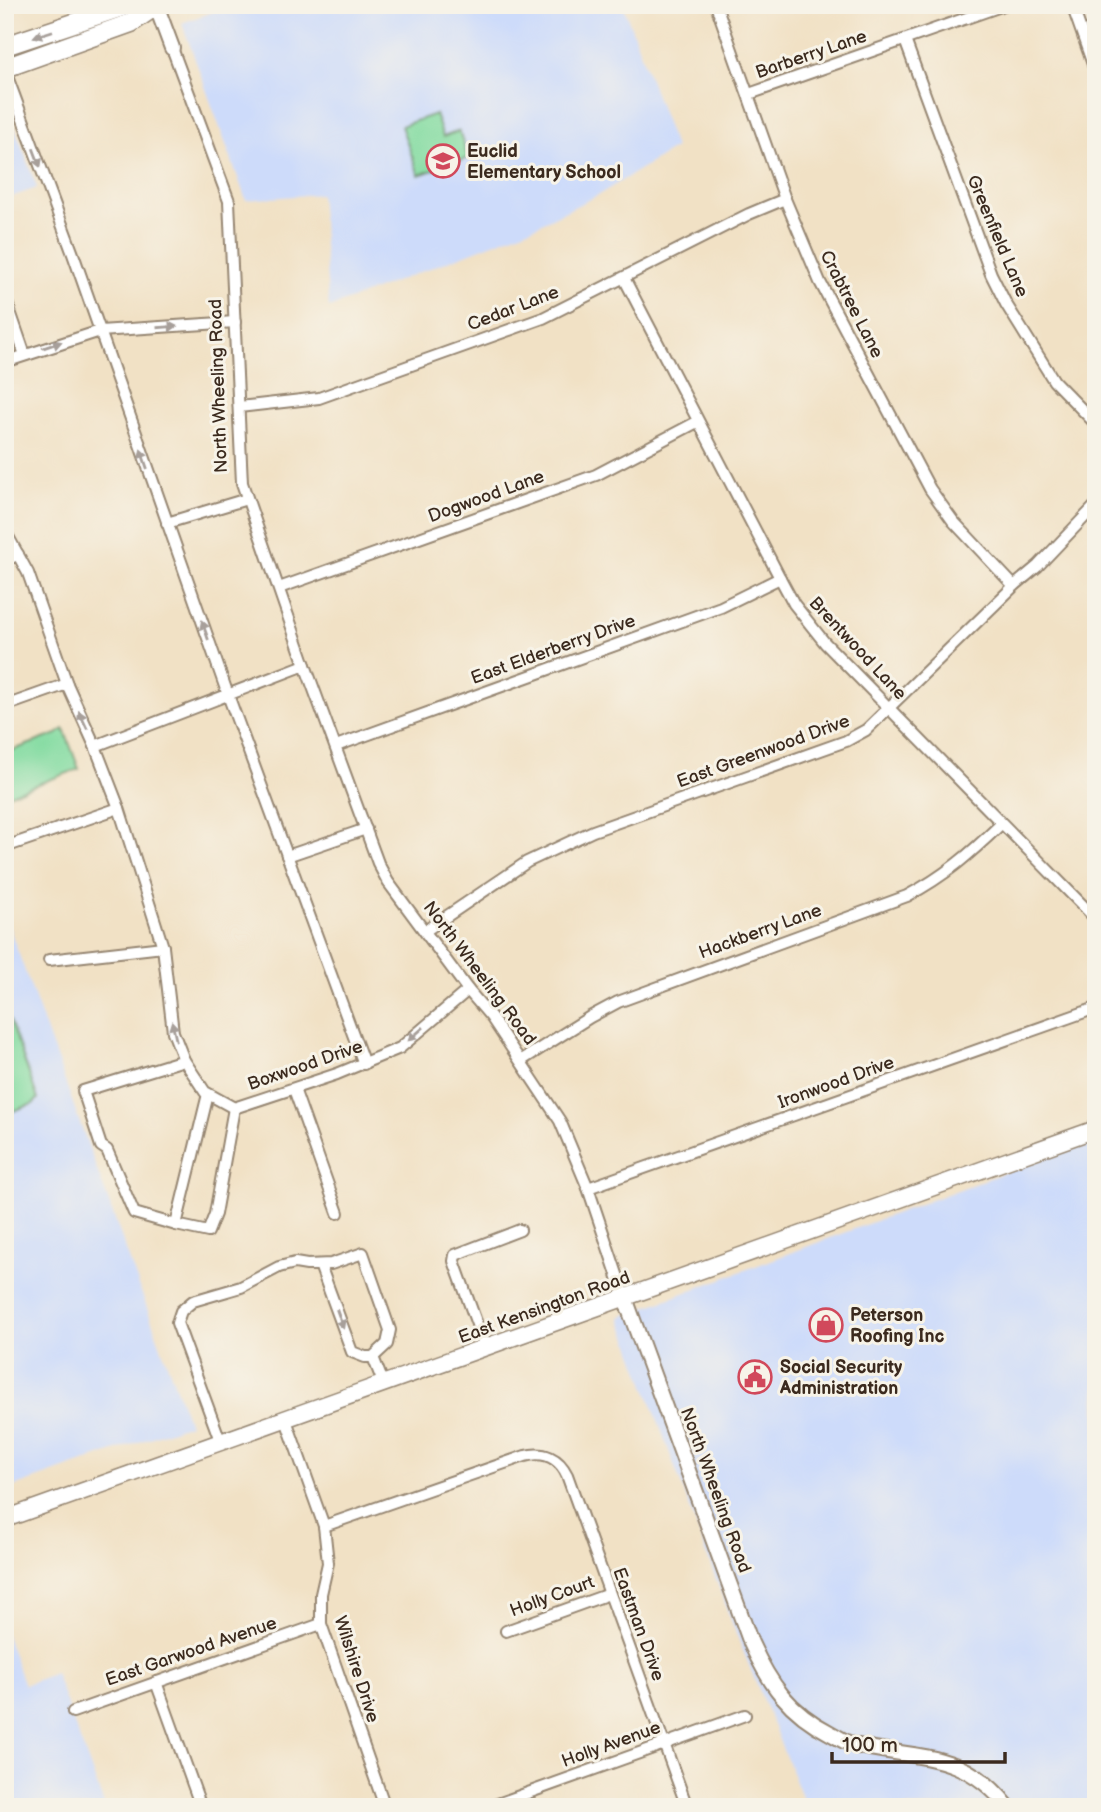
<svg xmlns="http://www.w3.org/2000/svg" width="1101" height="1812" font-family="'Balsamiq Sans',sans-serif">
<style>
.built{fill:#cddbfa}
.green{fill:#83dba1;stroke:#5f8260;stroke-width:2}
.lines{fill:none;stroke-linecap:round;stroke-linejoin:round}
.minor-casing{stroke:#968672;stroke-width:14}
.tertiary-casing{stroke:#968672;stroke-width:18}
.secondary-casing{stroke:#968672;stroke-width:19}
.primary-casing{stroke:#968672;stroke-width:21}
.minor{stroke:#fff;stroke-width:10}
.tertiary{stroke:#fff;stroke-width:14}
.secondary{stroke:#fff;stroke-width:16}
.primary{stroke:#fff;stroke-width:18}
.oneway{fill:#a79f9a}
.labels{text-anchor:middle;stroke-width:6;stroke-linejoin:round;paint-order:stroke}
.street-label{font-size:18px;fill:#3b2a1e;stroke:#f7f3e8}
.poi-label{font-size:18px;font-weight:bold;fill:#3b2a1e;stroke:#f7f3e8;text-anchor:start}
</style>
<rect width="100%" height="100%" fill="#f7f3e8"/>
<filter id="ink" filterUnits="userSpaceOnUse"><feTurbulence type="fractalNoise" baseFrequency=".0143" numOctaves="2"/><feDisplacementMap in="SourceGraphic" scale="14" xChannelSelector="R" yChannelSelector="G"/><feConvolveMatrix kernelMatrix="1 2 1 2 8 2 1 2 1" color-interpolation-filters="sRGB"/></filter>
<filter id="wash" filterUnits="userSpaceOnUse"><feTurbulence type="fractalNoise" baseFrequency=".00686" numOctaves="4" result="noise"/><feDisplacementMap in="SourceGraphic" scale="28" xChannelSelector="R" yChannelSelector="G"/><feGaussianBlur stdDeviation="1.57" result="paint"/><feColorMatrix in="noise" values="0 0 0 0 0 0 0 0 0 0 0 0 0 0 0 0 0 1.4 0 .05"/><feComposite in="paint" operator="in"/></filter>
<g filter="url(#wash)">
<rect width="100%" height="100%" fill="#f1e1c5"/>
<g class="built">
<polygon points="232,5 623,5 675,148 600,194 534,227 329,308 320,194 246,200 182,23"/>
<polygon points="5,101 37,188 5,199"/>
<polygon points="5,916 189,1424 5,1490"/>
<polygon points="1096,1138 1096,1807 806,1807 732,1623 620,1317"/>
<polygon points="5,1633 24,1685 55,1673 105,1807 5,1807"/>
</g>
<g class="green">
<polygon points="435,114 443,137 459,131 468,158 419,175 401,126"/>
<polygon points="64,729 79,769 5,796 5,753 57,734"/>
<polygon points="5,1007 38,1099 33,1104 5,1114"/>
</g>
</g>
<g filter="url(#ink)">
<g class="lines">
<defs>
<g id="minor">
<polyline points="716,5 785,199 820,282 930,489 953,521 1014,586"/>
<polyline points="1072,5 1096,73"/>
<polyline points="905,40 991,274 1006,304 1054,381 1096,424"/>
<polyline points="172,48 229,201 242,483 305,665 378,863 388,882 468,990 491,1017 560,1121 588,1188 625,1298"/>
<polyline points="5,71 73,254 228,695 364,1064"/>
<polyline points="749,94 1004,5"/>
<polyline points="624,278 780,578 794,604 825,643 1096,919"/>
<polyline points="5,297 25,355"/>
<polyline points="5,362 100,331 235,322"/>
<polyline points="239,407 319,398 543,318 749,214 785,199"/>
<polyline points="167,523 247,499"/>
<polyline points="5,531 28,573 67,684 95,746 119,808 163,947 173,1032 184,1060 205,1092 234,1108 337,1074 400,1048 468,990"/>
<polyline points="5,561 18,554"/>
<polyline points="279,588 596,475 697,422"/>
<polyline points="5,706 67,684"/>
<polyline points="95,746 305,665"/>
<polyline points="336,746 721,607 780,578"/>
<polyline points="5,847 119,808"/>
<polyline points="287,856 366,829"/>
<polyline points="425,931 527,862 593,831 846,741 866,730 1014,586 1038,566 1096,505"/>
<polyline points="49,960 163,947"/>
<polyline points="184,1060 83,1091 101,1146 107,1150 134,1213 176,1225 208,1094"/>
<path d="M522 1060 590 1017 618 1002 907 896C945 876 970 854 1001 824"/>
<polyline points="294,1089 338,1213"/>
<polyline points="588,1188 1096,1008"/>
<polyline points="176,1225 208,1232 215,1214 234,1108"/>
<polyline points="486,1349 454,1261 455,1255 520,1230"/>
<polyline points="373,1357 384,1385"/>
<polyline points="286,1420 324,1526 328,1563 321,1594 321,1624 385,1807"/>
<polyline points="221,1443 177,1323 181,1311 193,1301 241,1287 279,1267 295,1263 307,1265 331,1264 363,1253 390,1330 387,1344 373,1357 365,1357 352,1352 320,1265"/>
<path d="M324 1526 525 1456C544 1451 559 1458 567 1475L687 1807"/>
<polyline points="506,1631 609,1594"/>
<polyline points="156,1682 201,1807"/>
<polyline points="73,1712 321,1624"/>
<polyline points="489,1807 745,1715"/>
</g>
<g id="tertiary">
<polyline points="156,5 172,48"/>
<path d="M625 1298 751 1643C770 1685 789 1712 830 1733 838 1737 846 1743 854 1745 916 1759 964 1750 1008 1807"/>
</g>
<polyline id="secondary" points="5,1519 1096,1129"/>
<g id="primary">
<polyline points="5,46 128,5 156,6"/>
<polyline points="5,68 131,23 157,5"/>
</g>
</defs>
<use href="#minor" class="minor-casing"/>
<use href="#tertiary" class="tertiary-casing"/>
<use href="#secondary" class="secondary-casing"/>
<use href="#primary" class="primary-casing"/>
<use href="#minor" class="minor"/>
<use href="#tertiary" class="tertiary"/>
<use href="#secondary" class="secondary"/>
<use href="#primary" class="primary"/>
</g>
<defs><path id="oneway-solid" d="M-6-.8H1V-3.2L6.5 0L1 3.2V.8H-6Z" transform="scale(1.75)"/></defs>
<g class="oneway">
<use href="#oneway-solid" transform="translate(43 34) rotate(162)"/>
<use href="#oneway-solid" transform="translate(37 158) rotate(69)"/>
<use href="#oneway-solid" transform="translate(167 327) rotate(-4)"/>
<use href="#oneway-solid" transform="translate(52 345) rotate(-19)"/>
<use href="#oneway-solid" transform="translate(144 459) rotate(-109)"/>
<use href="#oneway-solid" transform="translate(205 630) rotate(-109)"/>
<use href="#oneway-solid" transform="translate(83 720) rotate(-115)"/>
<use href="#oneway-solid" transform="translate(174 1031) rotate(-103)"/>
<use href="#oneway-solid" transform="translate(416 1034) rotate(139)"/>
<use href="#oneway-solid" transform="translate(340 1319) rotate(70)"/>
</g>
</g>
<defs>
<symbol id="school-ring" viewBox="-11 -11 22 22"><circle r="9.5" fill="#f7f3e8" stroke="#d1495b" stroke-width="1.5"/><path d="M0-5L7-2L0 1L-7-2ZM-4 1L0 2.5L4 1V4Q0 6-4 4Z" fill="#d1495b"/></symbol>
<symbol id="shop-ring" viewBox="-11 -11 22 22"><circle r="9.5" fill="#f7f3e8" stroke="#d1495b" stroke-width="1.5"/><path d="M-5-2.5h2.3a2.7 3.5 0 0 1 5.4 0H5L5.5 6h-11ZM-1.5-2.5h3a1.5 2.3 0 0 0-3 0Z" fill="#d1495b"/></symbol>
<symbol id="civic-ring" viewBox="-11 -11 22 22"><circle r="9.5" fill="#f7f3e8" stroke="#d1495b" stroke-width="1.5"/><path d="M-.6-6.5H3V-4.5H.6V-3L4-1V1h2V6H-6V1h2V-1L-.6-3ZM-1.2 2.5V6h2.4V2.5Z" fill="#d1495b"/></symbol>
</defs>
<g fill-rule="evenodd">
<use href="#school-ring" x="424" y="142" width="38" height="38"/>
<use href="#shop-ring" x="807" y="1306" width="38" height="38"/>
<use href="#civic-ring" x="736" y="1358" width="38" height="38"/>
</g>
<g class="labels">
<g class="street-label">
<text transform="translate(811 54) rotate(-19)" y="6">Barberry Lane</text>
<text transform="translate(998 236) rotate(67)" y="6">Greenfield Lane</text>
<text transform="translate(852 304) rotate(63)" y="6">Crabtree Lane</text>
<text transform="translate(513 308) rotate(-21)" y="6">Cedar Lane</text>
<text transform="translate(218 386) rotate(-92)" y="6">North Wheeling Road</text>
<text transform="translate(486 496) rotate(-20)" y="6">Dogwood Lane</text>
<text transform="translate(858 648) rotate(47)" y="6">Brentwood Lane</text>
<text transform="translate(553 649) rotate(-20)" y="6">East Elderberry Drive</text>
<text transform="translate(763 751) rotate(-20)" y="6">East Greenwood Drive</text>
<text transform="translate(760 931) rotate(-20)" y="6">Hackberry Lane</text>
<text transform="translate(480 973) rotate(53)" y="6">North Wheeling Road</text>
<text transform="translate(305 1065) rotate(-19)" y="6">Boxwood Drive</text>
<text transform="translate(836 1082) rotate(-20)" y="6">Ironwood Drive</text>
<text transform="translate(544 1307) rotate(-20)" y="6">East Kensington Road</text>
<text transform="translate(716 1490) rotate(70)" y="6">North Wheeling Road</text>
<text transform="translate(552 1596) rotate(-20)" y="6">Holly Court</text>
<text transform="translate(639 1624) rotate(70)" y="6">Eastman Drive</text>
<text transform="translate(191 1651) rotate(-19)" y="6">East Garwood Avenue</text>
<text transform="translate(357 1669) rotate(72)" y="6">Wilshire Drive</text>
<text transform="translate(611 1744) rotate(-20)" y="6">Holly Avenue</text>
</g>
<g class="poi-label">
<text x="467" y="157">Euclid<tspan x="467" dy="21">Elementary School</tspan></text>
<text x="850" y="1321">Peterson<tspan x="850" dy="21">Roofing Inc</tspan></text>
<text x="780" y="1373">Social Security<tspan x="780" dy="21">Administration</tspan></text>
</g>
</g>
<rect width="1101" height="1812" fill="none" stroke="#f7f3e8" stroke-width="28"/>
<path d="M832 1752v10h173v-10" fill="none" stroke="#3b2a1e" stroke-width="3.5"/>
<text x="842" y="1752" font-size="21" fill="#3b2a1e" stroke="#f7f3e8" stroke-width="5" paint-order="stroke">100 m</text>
</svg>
